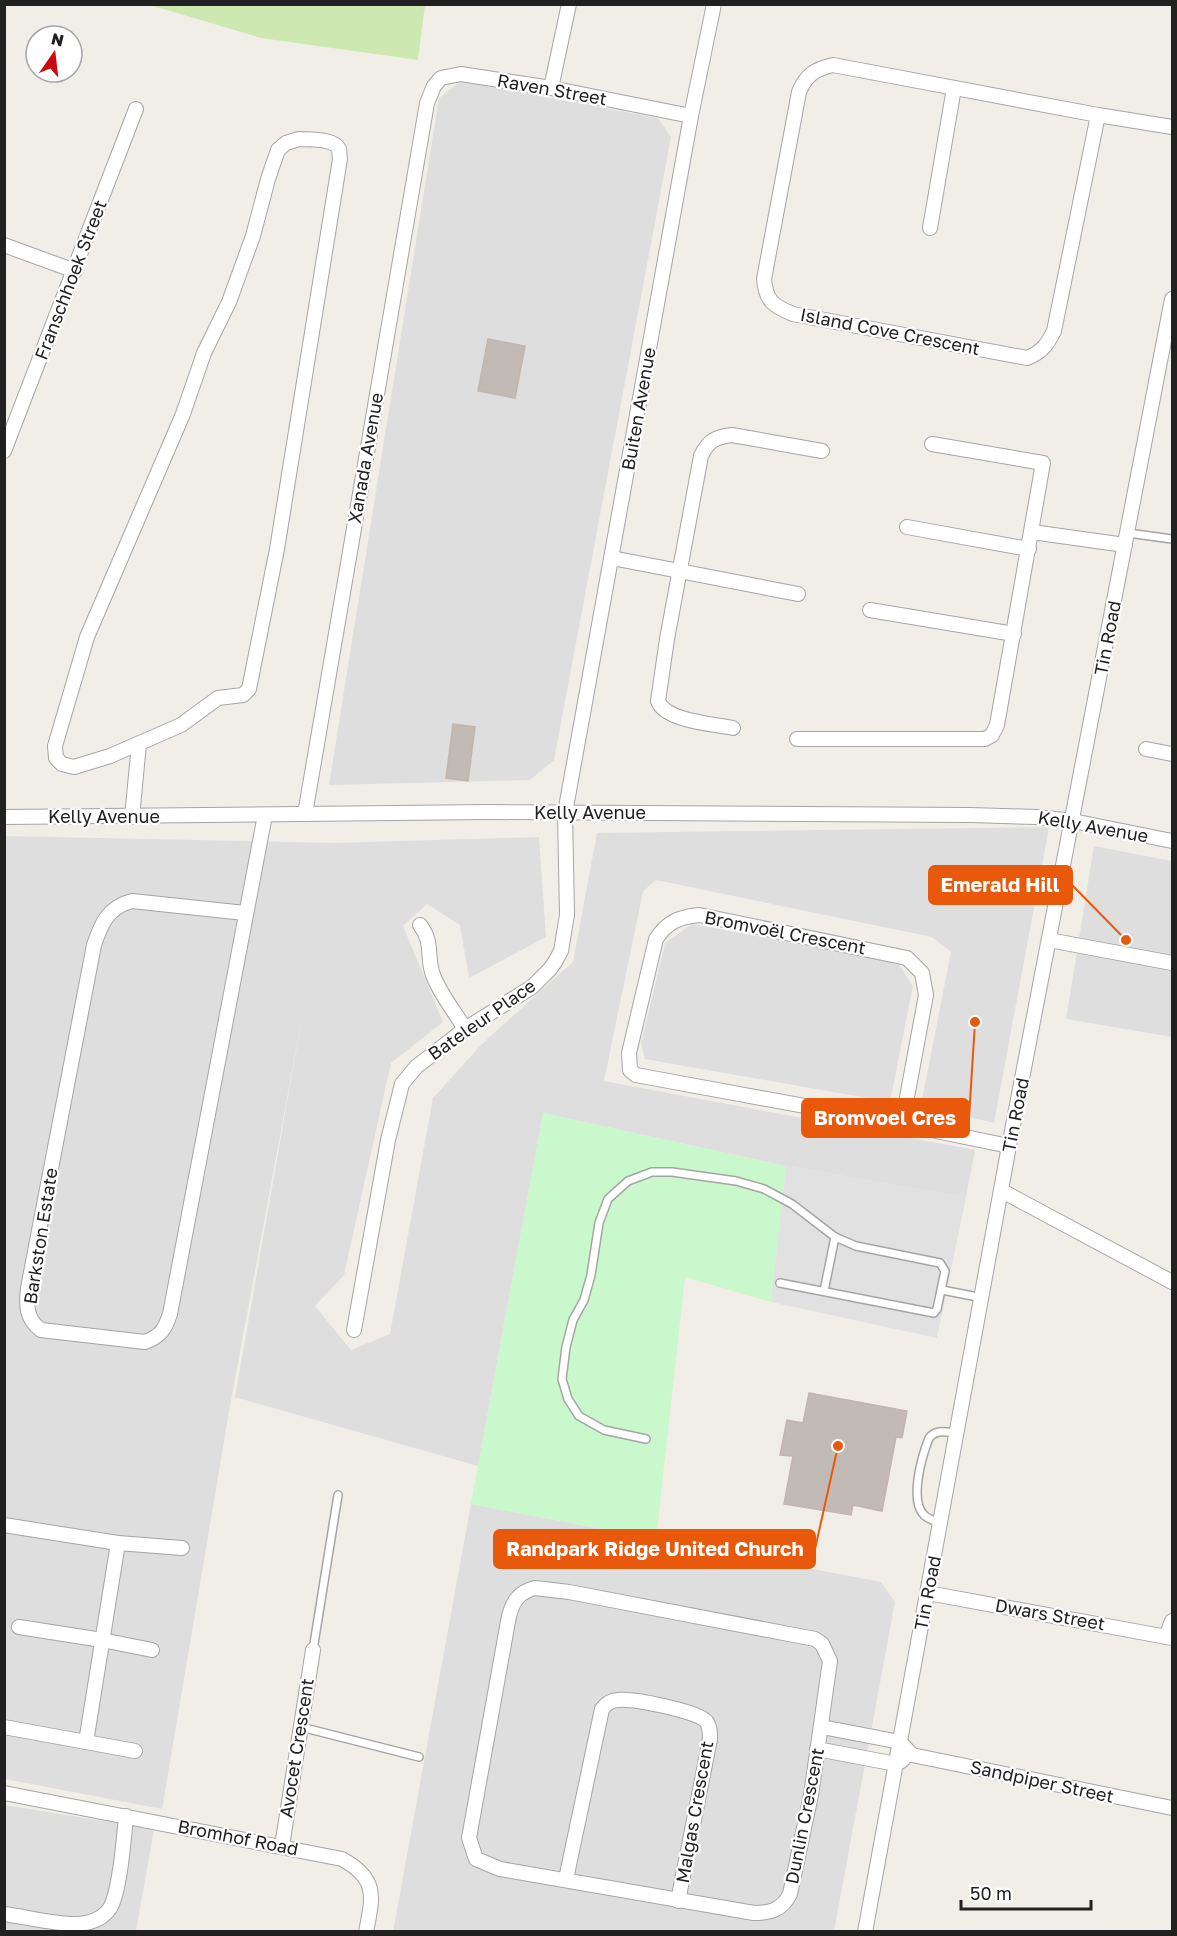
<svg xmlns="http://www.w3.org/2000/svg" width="1177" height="1936" font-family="'Golos Text',sans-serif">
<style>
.residential{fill:#dfdede}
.grass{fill:#cde9b1}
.park{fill:#c8f8cb}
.parking{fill:#e1e1e1}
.building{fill:#c2bab5;stroke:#c3b5ab;stroke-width:1.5}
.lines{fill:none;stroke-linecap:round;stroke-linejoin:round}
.lane-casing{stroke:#a5a5a5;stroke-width:10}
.street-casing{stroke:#a5a5a5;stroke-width:16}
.lane{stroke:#fff;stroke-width:7}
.street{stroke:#fff;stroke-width:14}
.labels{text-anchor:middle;stroke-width:4.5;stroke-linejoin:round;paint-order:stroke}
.street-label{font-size:18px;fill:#212121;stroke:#fff}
.leader{fill:none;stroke:#e8590c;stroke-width:2}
.callout-dot{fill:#e8590c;stroke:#fff;stroke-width:2}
.callout{fill:#e8590c;stroke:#e8590c;stroke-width:2}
.callout-label{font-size:20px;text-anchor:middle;font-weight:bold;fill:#fff}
</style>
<rect width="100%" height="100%" fill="#f1eee8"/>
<g class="residential">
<polygon points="461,81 658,118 671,137 554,760 530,780 329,785 439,98"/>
<polygon points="1049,827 994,1123 921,1105 951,952 932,937 656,880 643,891 604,1081 975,1150 966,1197 786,1166 543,1113 478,1466 235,1397 303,1012 230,1406 162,1809 5,1779 4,836 334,843 539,837 546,937 469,978 460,925 427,904 403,926 443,1022 391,1063 344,1275 315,1306 351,1350 390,1334 433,1098 482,1044 573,962 597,833"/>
<polygon points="1094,846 1172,861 1172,1037 1066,1019"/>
<polygon points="692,924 897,962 913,986 890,1102 645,1059 641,1044 665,943"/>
<polygon points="471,1504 881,1582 895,1602 834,1931 393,1932"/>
<polygon points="4,1805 154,1829 136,1931 5,1931"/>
</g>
<polygon class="grass" points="150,5 425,4 425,5 418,60 261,38"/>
<polygon class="park" points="543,1113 786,1166 771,1302 685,1277 656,1539 471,1504"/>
<polygon class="parking" points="786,1166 966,1197 937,1338 771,1302"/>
<g class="building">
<polygon points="488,339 525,346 515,398 478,391"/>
<polygon points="453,724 475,727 468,781 446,778"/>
<polygon points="809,1393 907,1411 902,1438 896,1437 882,1511 853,1505 851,1515 784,1504 793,1456 780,1455 787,1420 803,1423"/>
</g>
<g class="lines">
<defs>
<g id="lane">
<polyline points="1128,533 1172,539"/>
<polyline points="942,1290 983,1298"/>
<polyline points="824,1291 835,1237"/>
<polyline points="646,1439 604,1430 579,1416 568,1399 562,1379 566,1347 573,1320 584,1300 591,1275 599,1223 608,1199 628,1181 652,1172 672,1172 736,1181 764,1189 792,1204 835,1237 856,1246 940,1263 945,1271 937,1309 934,1313 780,1283"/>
<path d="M941 1524C935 1521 928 1519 924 1515 909 1500 922 1456 929 1438 936 1429 946 1432 957 1433"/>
<polyline points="313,1650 338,1495"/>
<polyline points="301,1727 419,1757"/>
</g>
<g id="street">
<path d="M833 65 1098 115 1054 331C1047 345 1042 352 1027 358L793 314C773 306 766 301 764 279L799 92C806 75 815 69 833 65Z"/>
<polyline points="551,88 569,4"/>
<polyline points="1098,115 1172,127"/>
<path d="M299 139C309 140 334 138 339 149 339 149 340 159 340 159L277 549 249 689 243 695 218 698 181 725 110 756 74 767 62 764 56 758 55 746 87 637 183 414 204 353 229 302 253 236 268 179 278 150 286 143Z"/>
<polyline points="930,228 954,88"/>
<polyline points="4,245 75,271"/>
<polyline points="4,451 136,109"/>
<polyline points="907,527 1029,549"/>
<polyline points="1032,532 1125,545"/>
<polyline points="612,558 798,594"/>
<polyline points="870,610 1014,634"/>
<path d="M733 728C714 724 665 721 658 701L667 639 701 456C708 441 715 437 732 435L822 451"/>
<polyline points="797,739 985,739 992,735 997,725 1043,463 932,444"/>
<polyline points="1146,749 1172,754"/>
<polyline points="305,814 427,103 434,86 441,78 461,74 551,88 691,116"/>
<polyline points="4,817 488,812 970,815 1037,817 1073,821 1172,841"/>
<polyline points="132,817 139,744"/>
<path d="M245 913 132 901C108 907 101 924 94 945L28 1288C26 1305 26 1319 41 1330L145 1342C161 1336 165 1329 170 1314L265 815"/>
<path d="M420 925C434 943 426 957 433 975 440 994 455 1012 465 1029"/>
<polyline points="1049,940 1172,963"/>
<path d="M902 1124 926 995 922 973 907 958 699 915C679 917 667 922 656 939L629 1053 630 1070 636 1075 902 1124 1009 1146"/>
<polyline points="1002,1191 1172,1282"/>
<polyline points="354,1330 388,1140 402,1084 416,1067 465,1029 532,987 550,969 555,962 561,951 567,915 565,813 691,116 714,4"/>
<polyline points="4,1525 118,1543 86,1742 4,1727"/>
<polyline points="118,1543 182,1548"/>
<path d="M535 1588 569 1592 794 1635 815 1639 822 1644 830 1661 811 1795 790 1894C782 1910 770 1913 754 1913L500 1869 476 1859 469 1838 509 1616C513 1601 519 1592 535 1588Z"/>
<polyline points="928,1593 1172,1638"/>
<polyline points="19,1627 102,1640 152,1650"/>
<polyline points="1166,1637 1172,1621"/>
<polyline points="822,1727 900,1742 912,1755 1172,1808"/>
<polyline points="86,1742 135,1751"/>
<polyline points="817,1749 896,1764 903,1760"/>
<path d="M4 1793 342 1859C378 1879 373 1896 366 1932"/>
<polyline points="282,1846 313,1650"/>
<path d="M566 1879 602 1709C606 1704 611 1700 618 1700 632 1698 697 1711 706 1721 710 1726 710 1733 710 1739L678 1901"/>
<path d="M4 1914C26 1917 58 1925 78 1924 91 1923 103 1919 110 1908 120 1892 124 1837 126 1816"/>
<polyline points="865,1932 1009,1146 1172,299"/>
</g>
</defs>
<use href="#lane" class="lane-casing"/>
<use href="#street" class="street-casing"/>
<use href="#lane" class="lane"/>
<use href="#street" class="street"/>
</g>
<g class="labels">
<g class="street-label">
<text transform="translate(552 90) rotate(10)" y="6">Raven Street</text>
<text transform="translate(71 280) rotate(-69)" y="6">Franschhoek Street</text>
<text transform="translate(890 332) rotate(11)" y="6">Island Cove Crescent</text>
<text transform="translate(639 409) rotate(-80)" y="6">Buiten Avenue</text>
<text transform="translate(366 458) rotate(-80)" y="6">Xanada Avenue</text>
<text transform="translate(1108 638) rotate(-79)" y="6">Tin Road</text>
<text x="590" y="819">Kelly Avenue</text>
<text x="104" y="823">Kelly Avenue</text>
<text transform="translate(1093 827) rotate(10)" y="6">Kelly Avenue</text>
<text transform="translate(785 933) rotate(11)" y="6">Bromvoël Crescent</text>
<text transform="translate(482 1020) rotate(-35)" y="6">Bateleur Place</text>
<text transform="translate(1016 1115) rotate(-79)" y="6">Tin Road</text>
<text transform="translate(41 1236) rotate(-81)" y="6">Barkston Estate</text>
<text transform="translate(928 1593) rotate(-79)" y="6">Tin Road</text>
<text transform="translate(1050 1615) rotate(10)" y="6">Dwars Street</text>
<text transform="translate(297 1748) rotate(-81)" y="6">Avocet Crescent</text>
<text transform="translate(1042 1782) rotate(12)" y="6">Sandpiper Street</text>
<text transform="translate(695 1812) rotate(-80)" y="6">Malgas Crescent</text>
<text transform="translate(805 1816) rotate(-79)" y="6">Dunlin Crescent</text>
<text transform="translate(238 1838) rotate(11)" y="6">Bromhof Road</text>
</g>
</g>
<path class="leader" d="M1126 940L1072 885M975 1022L969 1118M838 1446L815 1549"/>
<g class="callout-dot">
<circle cx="1126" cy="940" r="6"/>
<circle cx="975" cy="1022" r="6"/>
<circle cx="838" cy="1446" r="6"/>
</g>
<g class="callout">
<rect x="929" y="866" width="143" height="38" rx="6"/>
<rect x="802" y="1099" width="167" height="38" rx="6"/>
<rect x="494" y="1530" width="321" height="38" rx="6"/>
</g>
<g class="callout-label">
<text x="1000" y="892">Emerald Hill</text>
<text x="885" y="1125">Bromvoel Cres</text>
<text x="655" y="1556">Randpark Ridge United Church</text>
</g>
<rect width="1177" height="1936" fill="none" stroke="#212121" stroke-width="12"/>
<g transform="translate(54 54) rotate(14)"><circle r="28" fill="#ffffff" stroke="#a6a6a6" stroke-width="1.5"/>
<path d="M0-4.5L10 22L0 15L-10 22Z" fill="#cc070b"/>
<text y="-9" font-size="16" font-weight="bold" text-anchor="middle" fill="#212121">N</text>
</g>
<path d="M961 1900v9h130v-9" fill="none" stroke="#212121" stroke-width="3"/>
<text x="970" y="1900" font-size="18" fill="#212121" stroke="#ffffff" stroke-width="4.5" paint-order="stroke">50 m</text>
</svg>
